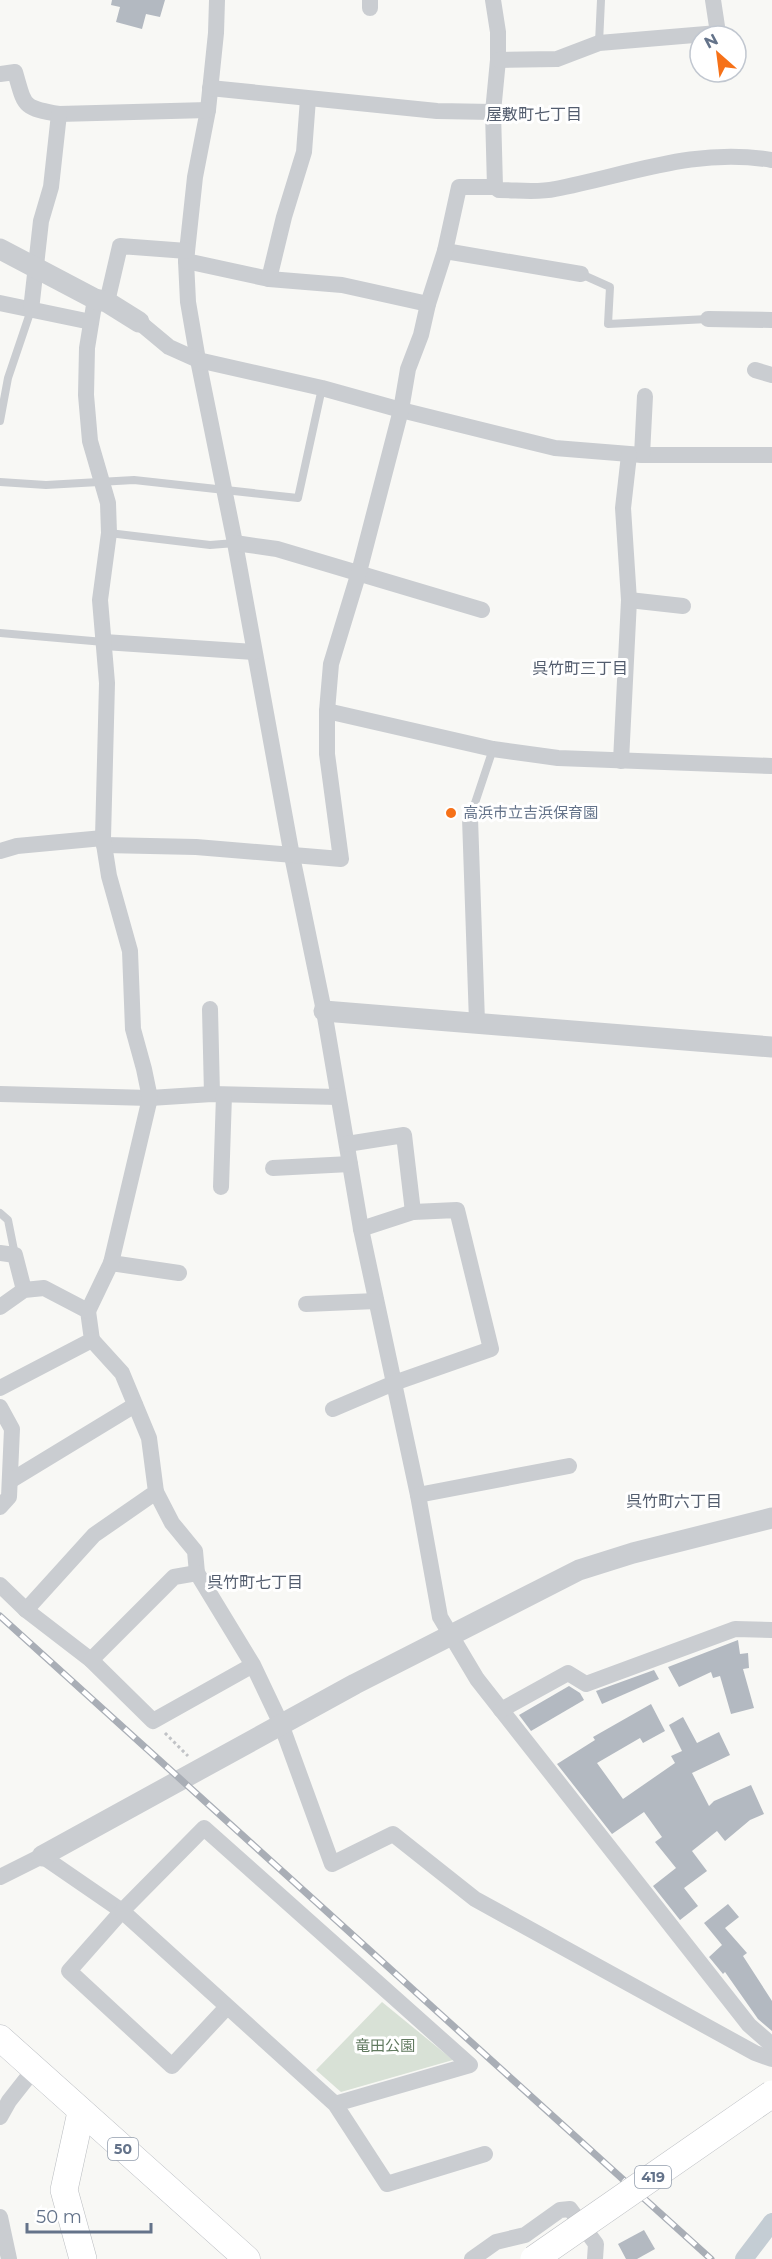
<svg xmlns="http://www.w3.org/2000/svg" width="772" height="2259" font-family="Montserrat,'Noto Sans JP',sans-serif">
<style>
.green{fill:#d8e1d6}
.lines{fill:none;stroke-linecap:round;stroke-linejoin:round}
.canal{stroke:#c4cdd4;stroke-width:18}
.building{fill:#b3b9c1}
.primary-casing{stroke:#bbbec3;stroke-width:27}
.trunk-casing{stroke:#babdc1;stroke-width:28}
.path{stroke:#c1c3c6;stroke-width:3;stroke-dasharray:3 3;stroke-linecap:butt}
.service{stroke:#cacdd1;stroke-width:8}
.minor{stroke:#cacdd1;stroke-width:16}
.tertiary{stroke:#cacdd1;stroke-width:21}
.primary{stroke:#fff;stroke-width:26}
.trunk{stroke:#fff;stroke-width:27}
.rail-casing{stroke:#a9aeb6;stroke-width:7}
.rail{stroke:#fff;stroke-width:4.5;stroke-dasharray:14;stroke-linecap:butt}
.trunk-bridge-casing{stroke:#babdc1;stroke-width:28;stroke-linecap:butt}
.trunk-bridge{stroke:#fff;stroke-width:27}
.poi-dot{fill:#f67118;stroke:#fff;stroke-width:2}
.labels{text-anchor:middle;stroke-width:6;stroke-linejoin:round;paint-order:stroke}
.shield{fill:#fff;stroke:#929dad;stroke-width:1.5}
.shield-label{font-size:14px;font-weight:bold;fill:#64738a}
.poi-label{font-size:15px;fill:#64738a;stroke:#fff;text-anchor:start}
.park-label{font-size:15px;fill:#617a60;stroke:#fff}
.neighbourhood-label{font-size:16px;fill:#535d6e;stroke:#fff}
</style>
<rect width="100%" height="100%" fill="#f8f8f5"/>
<polygon class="green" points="382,2002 453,2060 341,2092 316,2070"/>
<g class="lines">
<polyline class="canal" points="744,2259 772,2222"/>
</g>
<g class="building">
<polygon points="112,0 165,0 160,17 146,14 142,29 116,22 120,7 111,5"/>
<polygon points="738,1640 740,1654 748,1653 749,1668 743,1669 754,1708 731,1714 720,1676 713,1678 711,1672 679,1687 668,1667"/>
<polygon points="654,1670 659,1679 602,1704 596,1691"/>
<polygon points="569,1686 580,1693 584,1700 531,1731 519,1715"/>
<polygon points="651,1704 665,1731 643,1743 640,1738 597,1763 623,1799 675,1763 671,1756 682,1751 669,1725 683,1717 697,1743 719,1732 730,1755 692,1773 709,1806 714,1801 751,1785 764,1814 750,1820 725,1841 717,1831 692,1851 707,1871 684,1888 698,1906 680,1920 653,1886 676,1868 655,1842 662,1837 644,1812 612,1834 557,1764 595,1740 593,1737"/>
<polygon points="728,1904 739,1917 725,1928 747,1953 743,1956 772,2001 772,2031 758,2019 725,1972 723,1974 709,1957 722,1945 704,1923"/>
<polygon points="644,2230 655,2249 637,2259 626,2259 618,2244"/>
</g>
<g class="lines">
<defs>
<polyline id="primary" points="0,2038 247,2259"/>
<polyline id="trunk" points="81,2112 64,2190 83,2259"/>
</defs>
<use href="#primary" class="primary-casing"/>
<use href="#trunk" class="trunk-casing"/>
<polyline class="path" points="165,1733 188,1756"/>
<g class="service">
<polyline points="599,43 601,0"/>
<polyline points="581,274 610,287 608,324 708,319"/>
<polyline points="0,421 8,378 31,310"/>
<polyline points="0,482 46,485 134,480 298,498 322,388"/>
<polyline points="109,533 210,545 235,543"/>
<polyline points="0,633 104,642"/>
<polyline points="470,818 493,749"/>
<polyline points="0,1213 8,1220 15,1255"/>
</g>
<g class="minor">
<polyline points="217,0 216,33 208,110 195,177 186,261 188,302 198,360 235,543 292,856 324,1011 361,1229 418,1495 440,1617 477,1679 749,2025 772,2045"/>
<polyline points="493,0 498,32 498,60 493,112 495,187"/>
<polyline points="370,8 370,0"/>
<polyline points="498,60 557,59 599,43 718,33 713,0"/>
<path d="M0 74 15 72C25 106 22 108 59 114L208 110"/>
<polyline points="210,88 437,111 493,112"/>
<polyline points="445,251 581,274"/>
<polyline points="186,261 269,279 342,285 428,304"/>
<polyline points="269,279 284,217 304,152 308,99"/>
<polyline points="107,302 120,246 187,251"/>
<polyline points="0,303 91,322"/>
<polyline points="31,310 41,221 51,187 59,114"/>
<polyline points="708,319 772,320"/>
<polyline points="139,322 169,347 198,360 322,388 401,410 555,448 642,455 772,455"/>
<polyline points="755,370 772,375"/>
<polyline points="642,455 645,396"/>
<polyline points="235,543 277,549 482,610"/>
<polyline points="629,600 683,606"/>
<polyline points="104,642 254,652"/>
<polyline points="327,711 493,749 558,758 772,766"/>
<polyline points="621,761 629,600 623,508 629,455"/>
<polyline points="470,818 477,1022"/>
<path d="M104 845 196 847 341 859 327 754V711L331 664 359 572 401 410 408 369 421 335 428 304 445 251 459 187H495L499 190C517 190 537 193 555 189 629 175 694 147 772 160"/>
<polyline points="0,851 17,846 103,838"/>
<polyline points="210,1009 212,1094"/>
<polyline points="0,1094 150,1098 212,1094 338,1097"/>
<polyline points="273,1168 350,1164"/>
<polyline points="221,1187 224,1095"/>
<polyline points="361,1229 413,1212"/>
<polyline points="0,1253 15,1255 24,1290"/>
<polyline points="111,1263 179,1273"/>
<polyline points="306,1304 376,1301"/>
<polyline points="0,1307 24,1290 44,1288 88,1311 92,1340 0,1388"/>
<polyline points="88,1311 111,1263 150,1098 144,1069 133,1029 130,951 109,876 103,838 107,683 100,600 109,533 108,503 90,441 86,395 87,348 95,299"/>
<polyline points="0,1407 12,1429 9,1497 0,1507"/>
<polyline points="333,1409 394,1383 491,1349 457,1210 413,1212 404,1135 347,1144"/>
<polyline points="10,1481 135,1405"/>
<polyline points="156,1492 172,1523 195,1551 197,1573"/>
<polyline points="418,1495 569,1466"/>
<polyline points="0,1585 26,1610 91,1660"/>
<polyline points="26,1610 94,1535 156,1492 149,1438 122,1373 92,1340"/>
<polyline points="253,1665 153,1721 91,1660 174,1577 197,1573 253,1665 281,1724 332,1864 393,1834 475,1899 755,2053 772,2059"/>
<polyline points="501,1710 568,1673 586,1684 735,1629 772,1630"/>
<polyline points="0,1877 42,1856 122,1911 69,1971 172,2066 227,2007"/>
<polyline points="335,2104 470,2065 204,1828 122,1911 335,2104 387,2184 485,2154"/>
<polyline points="0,2117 9,2101 35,2068"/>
<polyline points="0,2217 9,2259"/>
<polyline points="472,2259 496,2242 525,2235 560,2210 570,2209 596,2244 595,2259"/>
</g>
<g class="tertiary">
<polyline points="0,249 95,299 107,302 139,322"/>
<polyline points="324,1011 772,1047"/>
<polyline points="42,1856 355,1684 579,1570 633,1553 772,1518"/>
</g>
<use href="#primary" class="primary"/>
<use href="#trunk" class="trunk"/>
<defs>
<polyline id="rail" points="0,1616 711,2259"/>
</defs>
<use href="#rail" class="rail-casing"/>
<use href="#rail" class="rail"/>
<defs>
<polyline id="trunk-bridge" points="534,2259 772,2094"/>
</defs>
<use href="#trunk-bridge" class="trunk-bridge-casing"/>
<use href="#trunk-bridge" class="trunk-bridge"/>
</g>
<circle class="poi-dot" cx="451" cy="813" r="6"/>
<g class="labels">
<g class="shield">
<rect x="108" y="2138" width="30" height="22" rx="4.5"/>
<rect x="635" y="2166" width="36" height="22" rx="4.5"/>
</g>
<g class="shield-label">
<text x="123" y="2154">50</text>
<text x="653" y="2182">419</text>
</g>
<g class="poi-label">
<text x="463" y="818">高浜市立吉浜保育園</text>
</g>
<g class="park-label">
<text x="385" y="2051">竜田公園</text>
</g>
<g class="neighbourhood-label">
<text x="534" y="120">屋敷町七丁目</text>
<text x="580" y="674">呉竹町三丁目</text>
<text x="674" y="1507">呉竹町六丁目</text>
<text x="255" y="1588">呉竹町七丁目</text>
</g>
</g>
<g transform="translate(718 54) rotate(332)"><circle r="28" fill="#ffffff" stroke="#c1c7d0" stroke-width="1.5"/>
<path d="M0-4.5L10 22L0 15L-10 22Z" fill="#f67118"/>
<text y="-9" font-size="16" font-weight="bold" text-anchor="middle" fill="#64738a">N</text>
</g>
<path d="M27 2223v9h124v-9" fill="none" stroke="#64738a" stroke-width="3"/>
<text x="36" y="2223" font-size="18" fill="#64738a" stroke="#ffffff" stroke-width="4.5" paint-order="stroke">50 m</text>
</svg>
